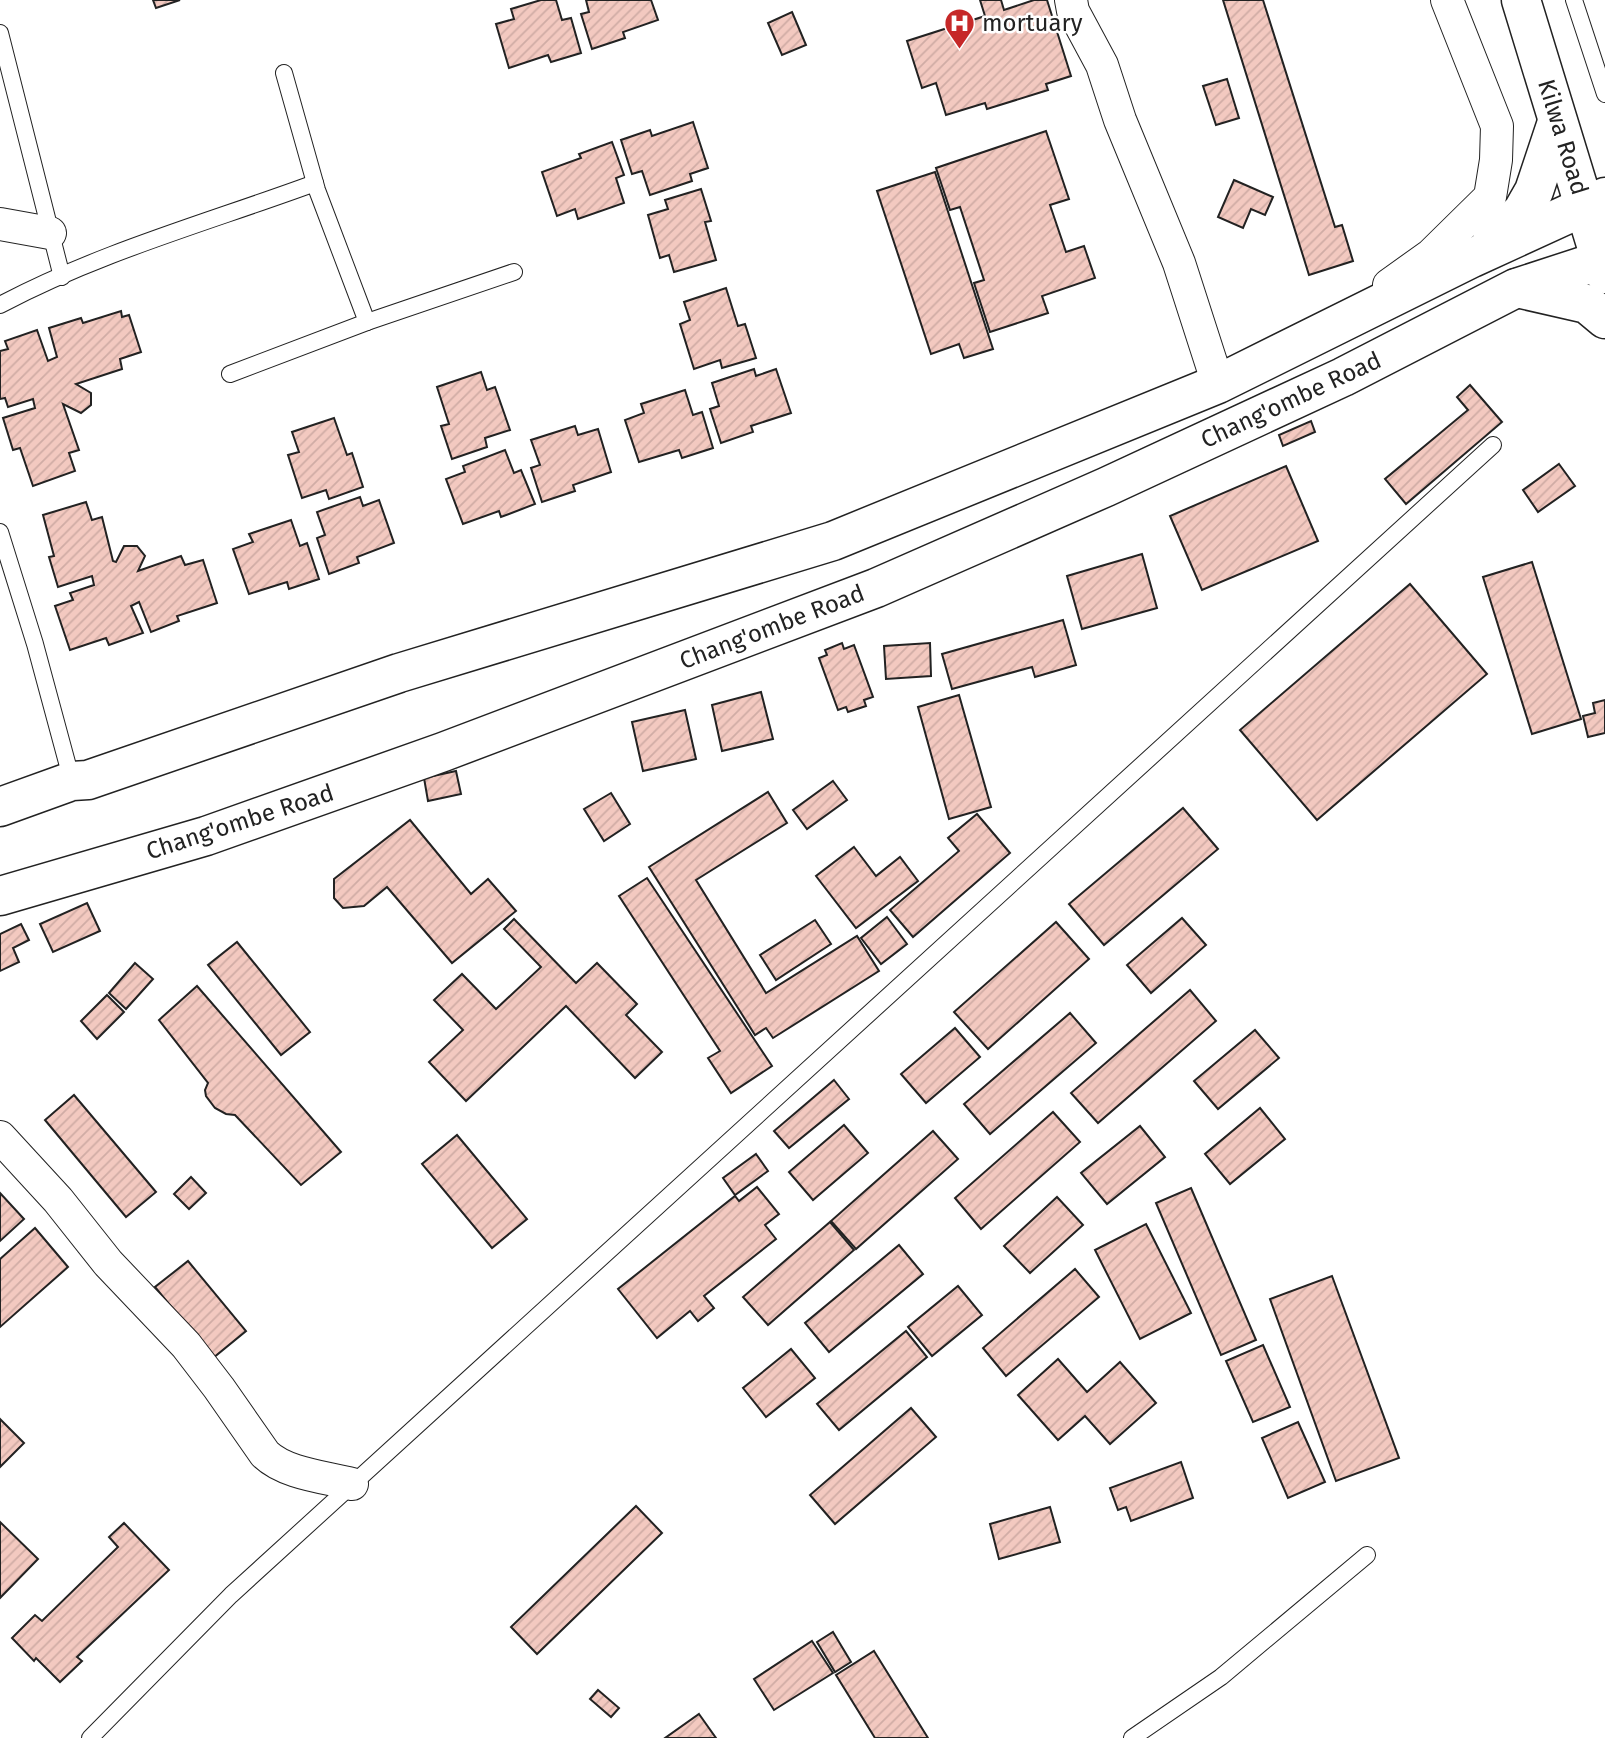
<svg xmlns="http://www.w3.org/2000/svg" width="1605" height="1738" font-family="'Fira Sans',sans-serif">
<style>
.building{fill:url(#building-hatch);stroke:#222;stroke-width:2}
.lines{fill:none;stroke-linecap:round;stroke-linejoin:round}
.service-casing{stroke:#222;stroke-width:18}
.minor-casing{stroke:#222;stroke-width:34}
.primary-casing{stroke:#222;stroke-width:41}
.trunk-casing{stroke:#222;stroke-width:41}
.service{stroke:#fff;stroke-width:16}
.minor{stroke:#fff;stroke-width:32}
.primary{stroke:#fff;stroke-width:38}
.trunk{stroke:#fff;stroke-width:38}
.labels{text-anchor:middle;stroke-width:5;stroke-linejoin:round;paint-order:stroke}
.poi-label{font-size:24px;fill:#222;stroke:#fff;text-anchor:start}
.street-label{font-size:24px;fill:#222;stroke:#fff}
</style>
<defs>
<pattern id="building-hatch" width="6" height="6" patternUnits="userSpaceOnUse" patternTransform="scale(1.75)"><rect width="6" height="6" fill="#f3c9c0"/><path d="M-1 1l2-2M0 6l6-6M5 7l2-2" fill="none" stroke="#d0aca5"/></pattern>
</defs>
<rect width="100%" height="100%" fill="#fff"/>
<g class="building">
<polygon points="153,0 180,0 156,8"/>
<polygon points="541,0 556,0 562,20 571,18 581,53 551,62 548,55 509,68 496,24 514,19 511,9"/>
<polygon points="586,0 651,0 658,20 623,32 625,38 592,49 581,14 589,12"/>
<polygon points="980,0 1001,0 1004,10 1034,0 1047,0 1071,76 1046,84 1048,90 987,109 985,103 946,115 936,83 922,88 907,41 985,16"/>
<polygon points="1223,0 1263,0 1335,227 1342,225 1353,261 1309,275"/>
<polygon points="792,12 806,45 782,55 768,23"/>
<polygon points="1227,79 1239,118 1216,125 1203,86"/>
<polygon points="693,122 708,168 690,174 692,181 650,195 642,171 632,174 621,140 650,130 652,136"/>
<polygon points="1046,131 1069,199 1050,205 1066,252 1084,246 1095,278 1042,296 1048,313 990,332 974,283 984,280 960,207 950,210 936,168"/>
<polygon points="612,142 624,175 616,178 624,203 578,219 575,209 557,216 542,172 581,158 579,154"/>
<polygon points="935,172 993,349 964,358 959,344 931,354 877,191"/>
<polygon points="1234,180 1273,197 1265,215 1251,209 1243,228 1218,217"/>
<polygon points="701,189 711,221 705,222 716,260 674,272 669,255 660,258 648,215 668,209 665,200"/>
<polygon points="726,288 738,326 745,324 756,358 722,368 720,360 694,369 680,324 690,320 684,302"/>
<polygon points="121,311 122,317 129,315 141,352 120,359 122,369 76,384 91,393 91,405 81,413 63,404 79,450 69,453 75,471 33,486 20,448 13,450 3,418 35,408 33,399 8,407 5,398 0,399 0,351 8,349 5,341 37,330 48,361 57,357 49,328 81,318 83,323"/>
<polygon points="754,369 756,376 776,369 791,413 751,426 753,432 721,443 710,409 719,406 712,383"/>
<polygon points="481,372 487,390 495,387 510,430 485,438 487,447 452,459 441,426 449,424 437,387"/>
<polygon points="1470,385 1502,422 1406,504 1385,479 1468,410 1457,397"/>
<polygon points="685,390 693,415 702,412 713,448 682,458 679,450 639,462 625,420 644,413 641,404"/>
<polygon points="334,418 347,455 352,453 363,487 329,499 326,490 302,498 288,455 299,452 292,432"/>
<polygon points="1311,421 1315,432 1283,446 1279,435"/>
<polygon points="575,426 578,435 598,429 611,472 573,485 575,491 542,502 531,468 540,465 531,440"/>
<polygon points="505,450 514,473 521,470 535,504 501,517 499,511 463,524 446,479 465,472 463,466"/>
<polygon points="1559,464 1575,486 1538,512 1523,490"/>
<polygon points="1286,466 1318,541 1202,590 1170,516"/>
<polygon points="360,497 363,506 379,500 394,543 357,557 359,563 329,574 317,538 325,535 317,512"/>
<polygon points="86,502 92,520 102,517 113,561 116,562 124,546 137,546 145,556 138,571 181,556 185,565 203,560 217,603 177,616 179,621 151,632 139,602 131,606 143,633 109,645 106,638 70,650 55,606 73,600 70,593 94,585 92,576 58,587 49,557 54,556 43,515"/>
<polygon points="291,520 300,546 307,543 319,579 289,589 287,582 249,594 233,549 253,542 249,534"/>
<polygon points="1142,554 1157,608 1082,629 1067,576"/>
<polygon points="1532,562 1581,719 1532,734 1483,577"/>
<polygon points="1410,584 1487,674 1317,820 1240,730"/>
<polygon points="1063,620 1076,665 1035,677 1032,667 952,689 942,654"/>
<polygon points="842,643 844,649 854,645 873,697 864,700 866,706 848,712 846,707 838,710 819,658 827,655 825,650"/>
<polygon points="930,643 931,676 886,679 884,646"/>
<polygon points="761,692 773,739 722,751 712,705"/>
<polygon points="959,695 991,807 949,819 918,707"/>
<polygon points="1605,700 1605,733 1588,737 1583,716 1595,713 1593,703"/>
<polygon points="685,710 696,759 643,771 632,722"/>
<polygon points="456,771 461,794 428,801 424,778"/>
<polygon points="833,781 847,800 807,829 793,810"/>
<polygon points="768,792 787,823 696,880 766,993 857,936 879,971 773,1038 766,1028 755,1035 649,867"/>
<polygon points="611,793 630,824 604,841 584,809"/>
<polygon points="1183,808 1218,849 1104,945 1069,904"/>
<polygon points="977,814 1010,853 913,937 890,910 959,851 948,838"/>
<polygon points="410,820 471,894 488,879 516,911 452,963 387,887 364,906 343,908 334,898 334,879"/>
<polygon points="854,847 876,876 900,857 918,881 856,928 816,876"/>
<polygon points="647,878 772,1066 731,1093 708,1058 720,1051 619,896"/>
<polygon points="87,903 100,931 53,952 40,924"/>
<polygon points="887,917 907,944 881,964 861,938"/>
<polygon points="1182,918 1206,945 1151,993 1127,965"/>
<polygon points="514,919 576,983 597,963 637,1004 626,1015 662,1052 635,1078 566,1006 466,1101 429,1062 463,1030 434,1000 462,974 496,1009 541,967 504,929"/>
<polygon points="815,920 831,944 776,980 760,955"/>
<polygon points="1056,922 1089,959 988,1049 954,1012"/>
<polygon points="21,924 29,940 13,948 19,962 0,971 0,934"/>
<polygon points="237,942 310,1032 281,1055 208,965"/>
<polygon points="135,963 153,979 126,1009 109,993"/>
<polygon points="197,986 341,1152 301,1185 235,1115 226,1114 215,1108 206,1096 205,1090 208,1083 159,1020"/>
<polygon points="1190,990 1216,1021 1098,1123 1071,1093"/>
<polygon points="107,995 124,1012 97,1039 81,1021"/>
<polygon points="1070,1013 1096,1043 990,1134 964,1104"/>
<polygon points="955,1028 980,1057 926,1103 901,1074"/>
<polygon points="1255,1030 1279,1058 1218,1109 1194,1081"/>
<polygon points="834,1080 849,1099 789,1148 774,1131"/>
<polygon points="74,1095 156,1192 126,1217 45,1120"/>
<polygon points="1260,1108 1285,1139 1230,1184 1205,1154"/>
<polygon points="1053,1112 1080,1142 981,1229 955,1198"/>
<polygon points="844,1125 868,1153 813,1200 789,1172"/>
<polygon points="1140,1126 1165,1157 1107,1204 1081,1173"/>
<polygon points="933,1131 958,1159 856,1249 831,1221"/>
<polygon points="457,1135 527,1219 492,1248 422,1164"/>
<polygon points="756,1154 768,1171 735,1195 723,1178"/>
<polygon points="191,1177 206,1193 189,1209 174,1194"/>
<polygon points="757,1187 779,1214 765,1225 776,1239 704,1296 714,1308 698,1321 690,1311 657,1338 618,1289 735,1196 739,1201"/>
<polygon points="1191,1188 1256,1340 1221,1355 1156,1203"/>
<polygon points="0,1193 24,1219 0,1241"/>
<polygon points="1057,1197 1083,1225 1030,1273 1004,1246"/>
<polygon points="830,1222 854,1250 768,1325 743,1297"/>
<polygon points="1146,1224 1191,1313 1140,1339 1095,1250"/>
<polygon points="35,1228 68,1267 0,1327 0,1259"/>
<polygon points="899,1245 923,1274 829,1352 805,1323"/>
<polygon points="188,1261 246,1331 213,1358 155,1287"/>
<polygon points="1075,1269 1099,1297 1006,1376 983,1348"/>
<polygon points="1332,1276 1399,1458 1336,1481 1270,1299"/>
<polygon points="958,1286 982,1315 932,1356 908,1327"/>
<polygon points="906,1331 927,1357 839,1430 817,1404"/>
<polygon points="1263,1345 1290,1407 1253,1422 1226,1361"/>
<polygon points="791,1349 815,1378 766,1417 743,1388"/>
<polygon points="1058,1359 1087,1392 1120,1362 1156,1403 1110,1444 1085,1416 1058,1440 1018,1395"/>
<polygon points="911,1408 936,1437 835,1524 810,1495"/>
<polygon points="0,1419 24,1443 0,1467"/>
<polygon points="1298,1422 1325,1482 1288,1498 1262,1438"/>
<polygon points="1181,1462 1193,1498 1131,1521 1126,1507 1118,1510 1110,1488"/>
<polygon points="636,1506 662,1533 537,1654 511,1627"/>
<polygon points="1050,1507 1060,1542 999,1559 990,1524"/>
<polygon points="0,1522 38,1559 0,1598"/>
<polygon points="124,1523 169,1570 77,1657 82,1661 60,1682 36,1658 34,1661 12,1638 35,1615 42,1621 118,1547 109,1537"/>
<polygon points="833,1632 851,1662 835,1672 817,1642"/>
<polygon points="812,1641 833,1673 774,1710 754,1679"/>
<polygon points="874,1651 928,1738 875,1738 836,1675"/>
<polygon points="598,1690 619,1708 611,1717 590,1699"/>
<polygon points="699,1714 716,1738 665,1738"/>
</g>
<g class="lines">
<defs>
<g id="service">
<polyline points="1574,0 1605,94"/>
<polyline points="0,33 62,277"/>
<polyline points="284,73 317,190 367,322"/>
<path d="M0 305C100 252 209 222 315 183"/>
<polyline points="230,374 367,322 514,272"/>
<polyline points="0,532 35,644 72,781"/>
<polyline points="90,1738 231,1595 1493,445"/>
<polyline points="1132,1738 1221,1677 1367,1555"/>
</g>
<g id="minor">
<polyline points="1071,0 1073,11 1102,65 1120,120 1179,263 1218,384"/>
<polyline points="0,224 50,233"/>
<polyline points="1389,285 1431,255 1490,197 1496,160 1497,126 1447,0"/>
<path d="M0 1137 58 1200 108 1263 186 1345 219 1388 265 1454C286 1474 325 1477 352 1484"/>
</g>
<g id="primary">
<polyline points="1492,240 1522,212 1534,191 1557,122"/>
<polyline points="1517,288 1587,304 1605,319"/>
<polyline points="0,807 72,781 88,780 399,673 833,541 1218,384 1472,258 1605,197"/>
<polyline points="0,896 206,836 443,752 876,588 1106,487 1343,377 1516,288 1605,259"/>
</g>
<polyline id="trunk" points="1521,0 1605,274"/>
</defs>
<use href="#service" class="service-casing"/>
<use href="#minor" class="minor-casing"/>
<use href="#primary" class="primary-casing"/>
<use href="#trunk" class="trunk-casing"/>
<use href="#service" class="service"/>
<use href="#minor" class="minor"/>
<use href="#primary" class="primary"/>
<use href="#trunk" class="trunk"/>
</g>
<defs>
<symbol id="hospital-pin" viewBox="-11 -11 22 30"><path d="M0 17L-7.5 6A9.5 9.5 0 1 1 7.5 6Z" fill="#c62828" stroke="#fff"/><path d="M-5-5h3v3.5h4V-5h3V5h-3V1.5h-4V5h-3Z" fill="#fff"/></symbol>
</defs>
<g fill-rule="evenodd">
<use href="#hospital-pin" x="942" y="6" width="35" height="47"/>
</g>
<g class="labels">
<g class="poi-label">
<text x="982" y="31">mortuary</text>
</g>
<g class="street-label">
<text transform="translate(1563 137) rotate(73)" y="8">Kilwa Road</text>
<text transform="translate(1291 400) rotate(-25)" y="8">Chang'ombe Road</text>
<text transform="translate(772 627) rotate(-21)" y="8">Chang'ombe Road</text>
<text transform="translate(240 822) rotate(-18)" y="8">Chang'ombe Road</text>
</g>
</g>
</svg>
